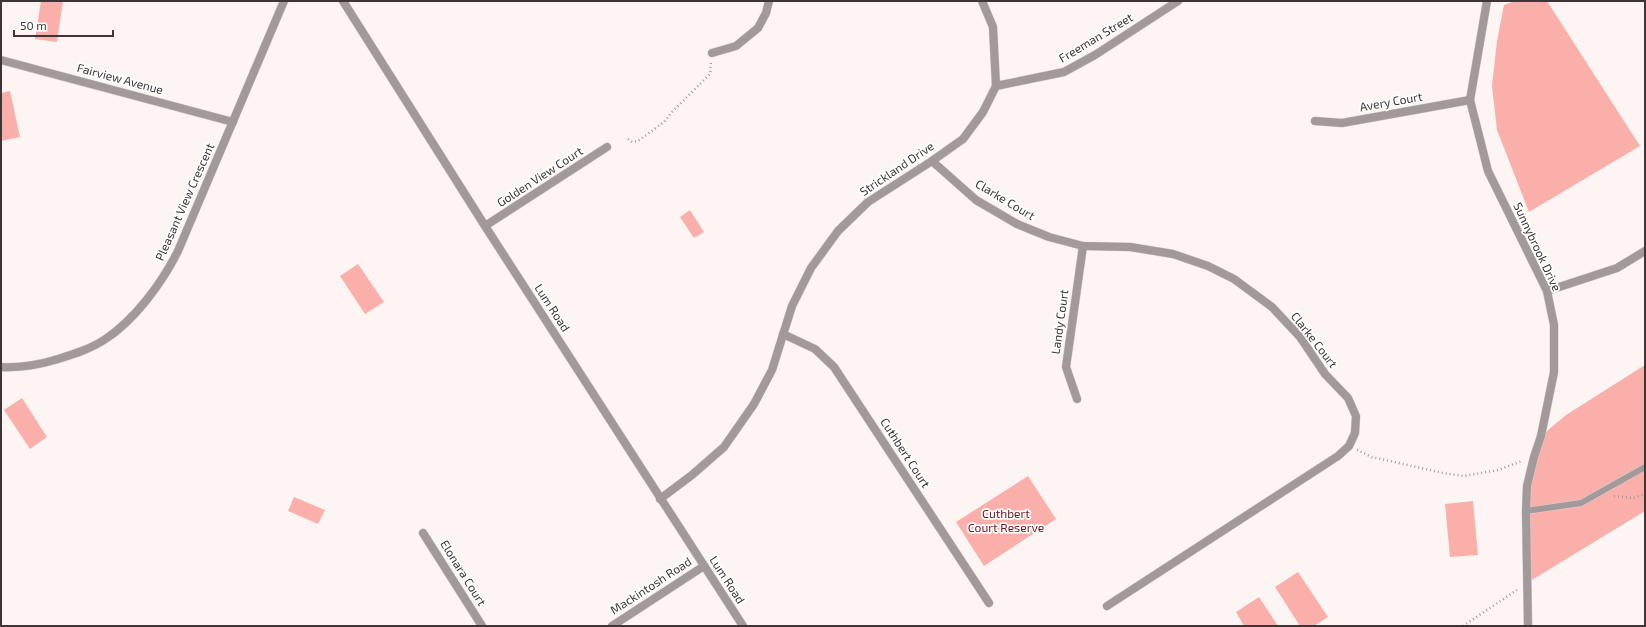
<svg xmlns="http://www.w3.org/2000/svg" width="1646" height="627" font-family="'Exo 2',sans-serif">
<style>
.green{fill:#fbafaa}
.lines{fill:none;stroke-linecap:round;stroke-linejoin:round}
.service-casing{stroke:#d7cfce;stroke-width:7}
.minor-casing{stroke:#d7cfce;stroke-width:9}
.tertiary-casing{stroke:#d7cfce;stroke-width:9}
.path{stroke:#a39b9b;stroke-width:2.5;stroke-dasharray:1 3;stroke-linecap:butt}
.service{stroke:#a29a9a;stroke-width:6}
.minor{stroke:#a29a9a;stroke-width:8}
.tertiary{stroke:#a29a9a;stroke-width:8}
.labels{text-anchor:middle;stroke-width:3.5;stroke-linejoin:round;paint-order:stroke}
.street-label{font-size:12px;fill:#3e3636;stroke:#fff}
.park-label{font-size:12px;fill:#6f141a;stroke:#fff}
</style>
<rect width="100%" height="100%" fill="#fdf5f4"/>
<g class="green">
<polygon points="41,1 63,1 57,42 35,39"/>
<polygon points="1515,1 1547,1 1640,146 1529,212 1497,130 1492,86 1497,41 1504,5"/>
<polygon points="10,91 20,137 1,141 1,93"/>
<polygon points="690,210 704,232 694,238 680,217"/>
<polygon points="358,264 384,302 365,314 340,276"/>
<polygon points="1645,365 1645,511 1527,583 1527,486 1541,436 1566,415"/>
<polygon points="22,398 47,437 30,449 4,410"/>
<polygon points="1028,476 1056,519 984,566 956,522"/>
<polygon points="294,497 325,510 318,524 288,511"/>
<polygon points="1473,501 1478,555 1450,557 1445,504"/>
<polygon points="1298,572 1328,617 1314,626 1300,626 1275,587"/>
<polygon points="1259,597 1278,626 1244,626 1236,612"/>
</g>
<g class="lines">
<defs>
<polyline id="service" points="1526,511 1581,503 1645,467"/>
<g id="minor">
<polyline points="1487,1 1470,100 1488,171 1547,291 1554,325 1554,372 1541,436 1534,457 1527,486 1526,511 1528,626"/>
<polyline points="712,53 736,46 758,28 766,13 769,1"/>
<polyline points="1,60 233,122"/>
<polyline points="996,86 1064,72 1095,55 1178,1"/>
<polyline points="1315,121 1342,123 1470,100"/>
<polyline points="932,161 976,200 1017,224 1049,237 1083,246 1130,247 1173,254 1208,266 1234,279 1272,307 1300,337 1325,374 1348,398 1356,416 1355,433 1349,446 1338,456 1107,606"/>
<polyline points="485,226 607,147"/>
<polyline points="1547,291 1617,268 1645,251"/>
<polyline points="783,334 815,349 834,367 989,603"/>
<path d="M1 367C21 368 39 365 58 359 74 354 90 349 104 340 134 321 162 283 178 251L284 1"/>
<polyline points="1077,399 1066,367 1083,246"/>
<polyline points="660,499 692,475 724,447 754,404 772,370 792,306 811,268 838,231 868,202 932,161 963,139 983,112 996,86 993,27 982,1"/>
<polyline points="423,533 482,626"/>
<polyline points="612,626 704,566"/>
</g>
<polyline id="tertiary" points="343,1 485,226 743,626"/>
</defs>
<use href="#service" class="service-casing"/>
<use href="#minor" class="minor-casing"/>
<use href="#tertiary" class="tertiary-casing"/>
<g class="path">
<polyline points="628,139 632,142 638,141 664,122 672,112 710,74 711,61"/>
<polyline points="1357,450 1372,457 1443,473 1464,476 1498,470 1522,461"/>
<polyline points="1614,496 1633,498 1645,494"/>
<polyline points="1463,626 1517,590"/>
</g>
<use href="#service" class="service"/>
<use href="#minor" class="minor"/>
<use href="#tertiary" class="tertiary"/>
</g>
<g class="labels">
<g class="street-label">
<text transform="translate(1096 38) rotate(-31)" y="4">Freeman Street</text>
<text transform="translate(120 79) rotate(15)" y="4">Fairview Avenue</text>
<text transform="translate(1391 102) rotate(-10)" y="4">Avery Court</text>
<text transform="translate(897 169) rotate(-34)" y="4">Strickland Drive</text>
<text transform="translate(540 177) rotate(-33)" y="4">Golden View Court</text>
<text transform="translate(1005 200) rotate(31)" y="4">Clarke Court</text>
<text transform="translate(185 202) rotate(-66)" y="4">Pleasant View Crescent</text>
<text transform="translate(1537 247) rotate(65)" y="4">Sunnybrook Drive</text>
<text transform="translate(552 308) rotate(57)" y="4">Lum Road</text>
<text transform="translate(1060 322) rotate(-82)" y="4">Landy Court</text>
<text transform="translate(1314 340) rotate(52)" y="4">Clarke Court</text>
<text transform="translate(905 453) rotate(57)" y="4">Cuthbert Court</text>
<text transform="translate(463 573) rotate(58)" y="4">Elonara Court</text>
<text transform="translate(727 580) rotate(57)" y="4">Lum Road</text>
<text transform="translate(651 586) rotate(-33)" y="4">Mackintosh Road</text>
</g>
<g class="park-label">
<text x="1006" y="518">Cuthbert<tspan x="1006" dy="14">Court Reserve</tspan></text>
</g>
</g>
<rect width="1646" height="627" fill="none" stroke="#3e3636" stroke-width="4"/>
<path d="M14 30v6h99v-6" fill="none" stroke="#3e3636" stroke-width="2"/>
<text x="20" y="30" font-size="12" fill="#3e3636" stroke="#ffffff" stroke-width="3" paint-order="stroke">50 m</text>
</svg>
